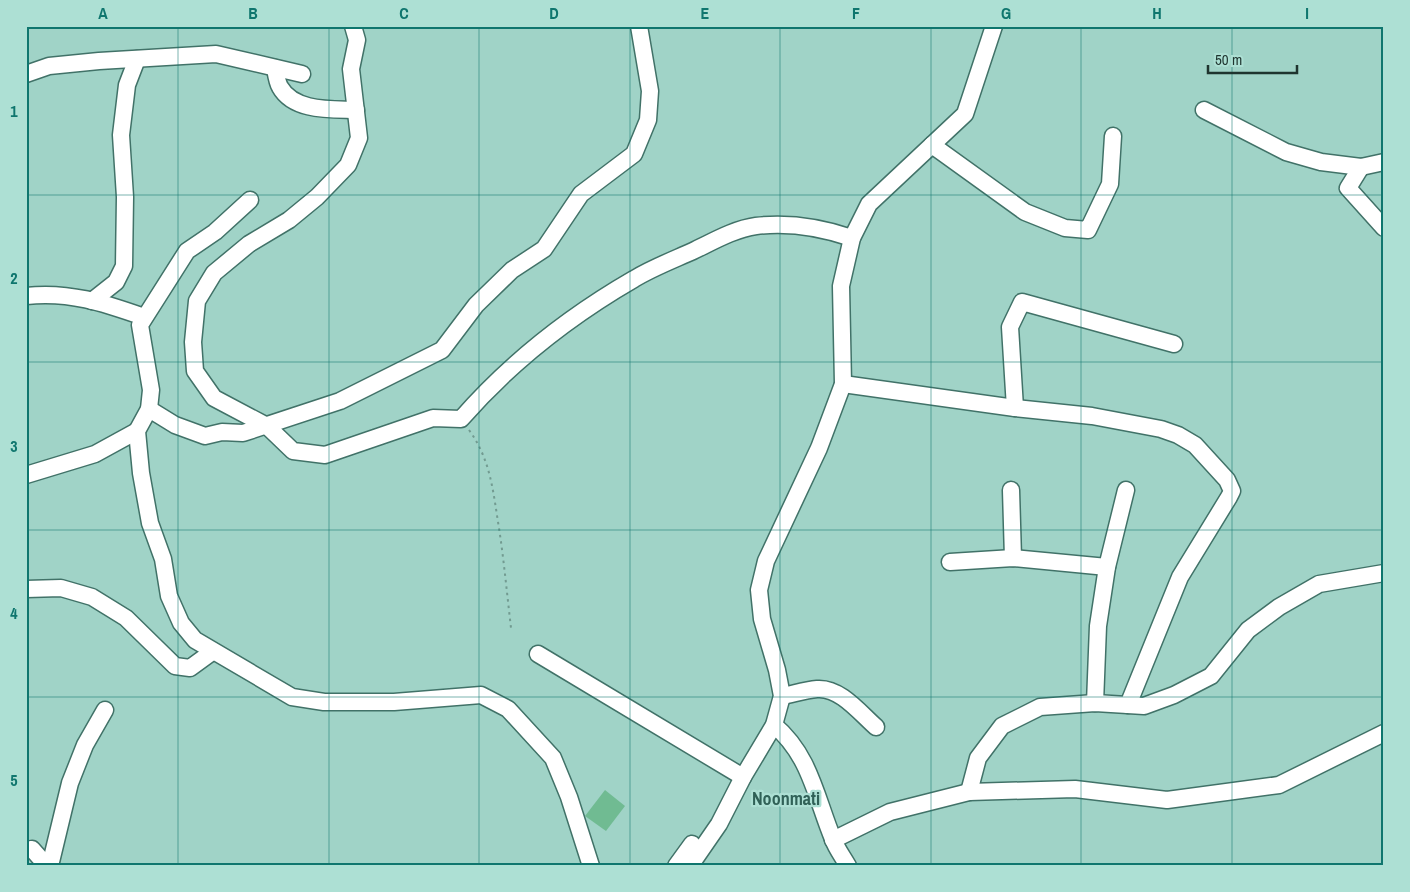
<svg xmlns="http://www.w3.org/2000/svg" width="1410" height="892" font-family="'Archivo Narrow',sans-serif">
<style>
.building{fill:#70bb92}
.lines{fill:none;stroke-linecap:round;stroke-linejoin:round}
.minor-casing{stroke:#417268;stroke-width:19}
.path{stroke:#729b91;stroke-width:2;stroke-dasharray:2.5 4;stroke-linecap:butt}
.minor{stroke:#fff;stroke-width:16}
.grid{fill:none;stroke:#0f766e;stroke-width:1;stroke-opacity:0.55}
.labels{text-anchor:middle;stroke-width:4.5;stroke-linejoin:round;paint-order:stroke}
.district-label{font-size:18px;font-weight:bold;fill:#306157;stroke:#ade0d4}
.neatline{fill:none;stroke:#0f766e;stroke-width:2}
.grid-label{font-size:16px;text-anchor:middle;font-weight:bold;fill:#0f766e}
</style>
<rect width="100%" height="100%" fill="#a0d3c7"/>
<polygon class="building" points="605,790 625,806 606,831 585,816"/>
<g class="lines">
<defs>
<g id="minor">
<path d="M353 26 357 40 351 69 359 138 348 165 317 197 289 220 249 244 214 273 197 301 193 342 195 371 214 398 267 426 293 451 325 455 433 418 461 419C510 363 570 316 634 279 652 268 673 260 693 251 712 242 734 229 756 226 790 222 820 227 852 238"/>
<path d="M275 68C276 74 277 82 280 87 294 112 332 109 356 110"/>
<polyline points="26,74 49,66 99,61 216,54 302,74"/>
<polyline points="1204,110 1286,152 1321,162 1361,167 1384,162"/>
<polyline points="932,145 1025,212 1065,228 1088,230 1110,184 1113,136"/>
<polyline points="1361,167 1348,188 1384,228"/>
<polyline points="250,200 215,232 187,251 140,325 151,390 149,409 137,431 141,473 150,523 163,559 169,596 181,623 195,640 292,697 324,702 394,702 481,695 508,709 553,758 569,797 591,866"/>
<path d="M26 296C69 291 104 303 144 317"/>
<polyline points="92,301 116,282 124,266 125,197 121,135 127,85 137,59"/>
<polyline points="843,384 1015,408 1092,416 1161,429 1178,435 1195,445 1227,480 1232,491 1229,497 1180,577 1128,705"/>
<polyline points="1015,408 1010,327 1022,302 1174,344"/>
<polyline points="149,409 175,425 205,436 222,432 243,433 340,401 442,350 476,305 512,270 544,249 581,194 634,154 648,120 650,91 639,26"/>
<polyline points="26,475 95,454 137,431"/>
<polyline points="1011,490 1013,558"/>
<polyline points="950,562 1013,558 1107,567"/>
<polyline points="26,589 61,588 92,597 126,618 175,666 190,668 212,652"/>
<polyline points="538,654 743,777"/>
<path d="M782 696C793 694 805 690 817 689 840 687 860 713 876 727"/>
<polyline points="1095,703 1098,626 1107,567 1126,490"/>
<path d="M774 725C810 755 816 798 833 839 836 848 843 857 848 866"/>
<polyline points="969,792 978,758 1002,726 1040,707 1095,703 1144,706 1174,695 1211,676 1248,630 1279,607 1319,584 1384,573"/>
<polyline points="833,840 890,812 969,792 1075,789 1167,800 1279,785 1384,733"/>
<polyline points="26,850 32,849 47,866"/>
<polyline points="50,866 70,783 85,745 105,710"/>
<polyline points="676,866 692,844"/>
<polyline points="690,866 719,824 743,777 774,725 782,696 777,670 762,619 759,590 766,561 819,448 843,384 841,286 852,238 869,204 965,114 994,26"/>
</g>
</defs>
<use href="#minor" class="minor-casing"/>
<path class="path" d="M469 430C491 460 493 492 499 528 504 561 507 594 511 628"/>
<use href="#minor" class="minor"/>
</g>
<path class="grid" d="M178 26V866M329 26V866M479 26V866M630 26V866M780 26V866M931 26V866M1081 26V866M1232 26V866M26 195H1384M26 362H1384M26 530H1384M26 697H1384"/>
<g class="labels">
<g class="district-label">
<text x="786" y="805">Noonmati</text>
</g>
</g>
<rect width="1410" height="892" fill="none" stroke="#ade0d4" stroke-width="55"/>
<path d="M1208 65v8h89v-8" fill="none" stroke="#1f342f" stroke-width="2.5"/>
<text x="1215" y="65" font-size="15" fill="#1f342f" stroke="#ade0d4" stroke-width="4" paint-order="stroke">50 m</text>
<rect x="28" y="28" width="1354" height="836" class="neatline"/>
<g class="grid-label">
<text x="103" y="19">A</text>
<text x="253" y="19">B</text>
<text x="404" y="19">C</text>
<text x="554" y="19">D</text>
<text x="705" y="19">E</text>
<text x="856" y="19">F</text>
<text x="1006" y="19">G</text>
<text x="1157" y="19">H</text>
<text x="1307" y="19">I</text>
<text x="14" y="117">1</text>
<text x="14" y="284">2</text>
<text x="14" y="452">3</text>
<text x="14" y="619">4</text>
<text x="14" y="786">5</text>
</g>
</svg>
